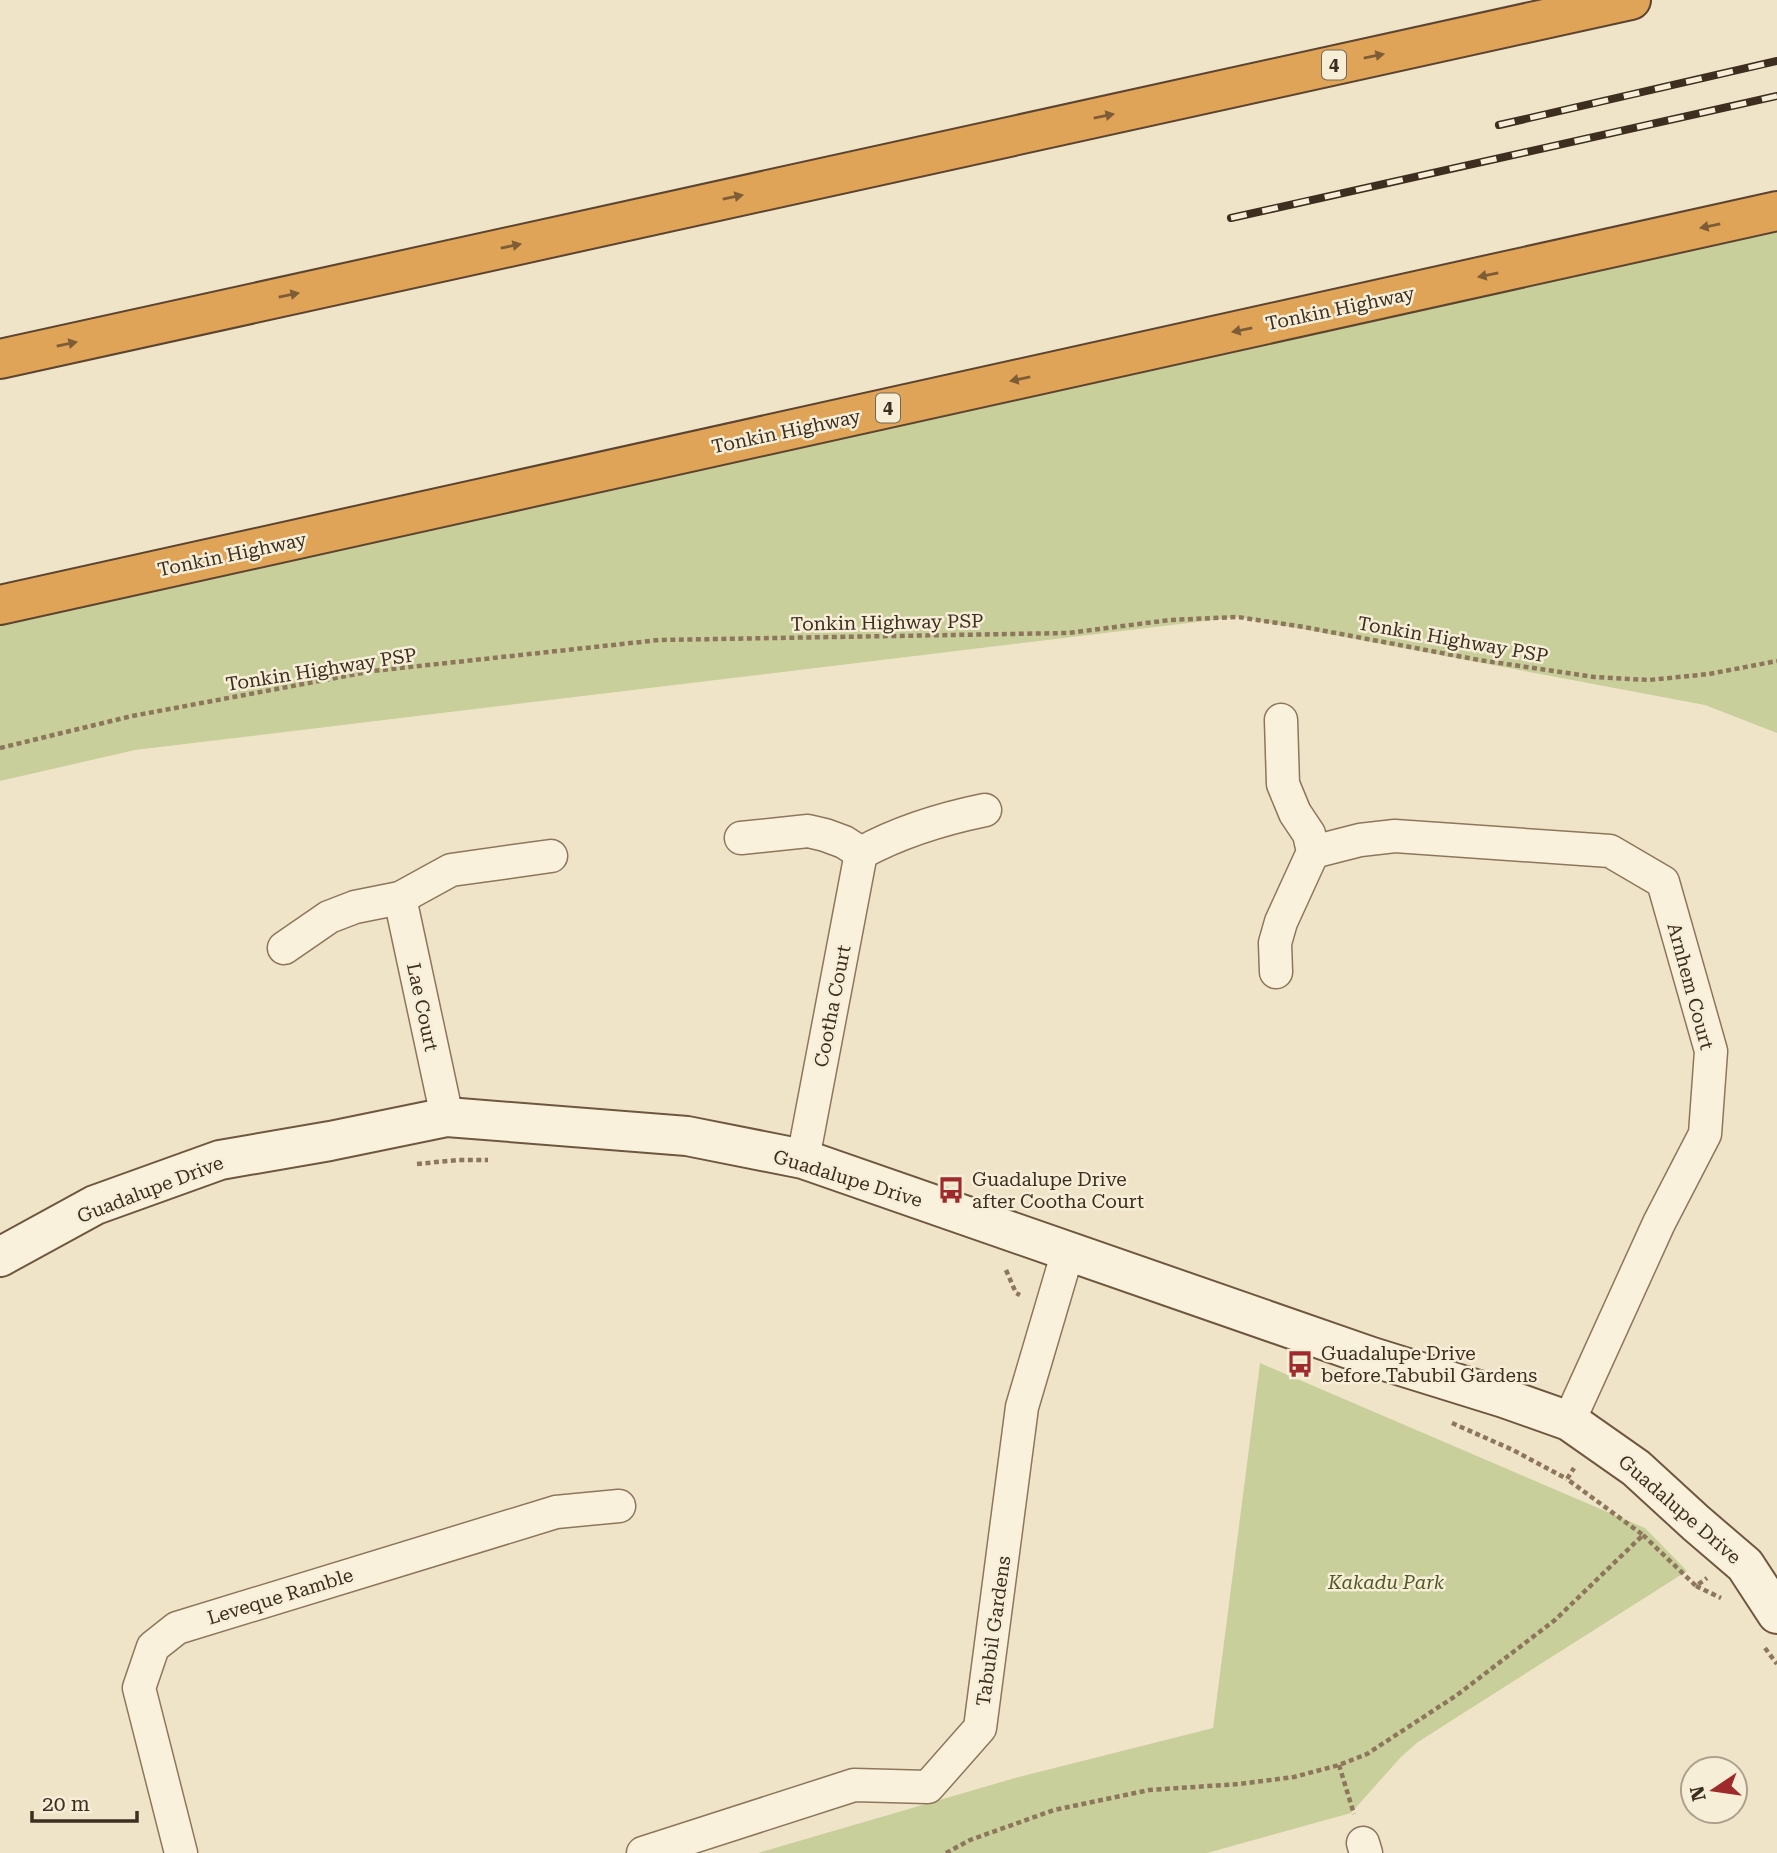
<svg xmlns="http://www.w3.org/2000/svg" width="1777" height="1853" font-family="'Roboto Serif',serif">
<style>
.green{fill:#c9cf9b}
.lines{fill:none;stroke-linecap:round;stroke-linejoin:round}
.street-casing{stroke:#8d765c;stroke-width:35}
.secondary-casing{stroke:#6f573f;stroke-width:42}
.highway-casing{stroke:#5b4430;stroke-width:42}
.path{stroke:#8d765c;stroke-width:4.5;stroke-dasharray:5 3.5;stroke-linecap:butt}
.street{stroke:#faf1dc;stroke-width:32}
.secondary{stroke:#faf1dc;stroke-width:38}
.highway{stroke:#e0a458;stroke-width:38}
.rail-casing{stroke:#3d2e20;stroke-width:8}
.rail{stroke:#f7eed8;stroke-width:5;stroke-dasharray:16;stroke-linecap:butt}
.oneway{fill:#7e5d36}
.labels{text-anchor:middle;stroke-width:5;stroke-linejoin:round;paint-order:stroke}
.shield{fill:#f7eed8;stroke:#756857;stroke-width:2}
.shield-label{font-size:18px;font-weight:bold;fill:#3d2e20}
.street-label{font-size:19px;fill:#3d2e20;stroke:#f7eed8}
.poi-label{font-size:19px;fill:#3d2e20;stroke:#f7eed8;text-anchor:start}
.park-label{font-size:19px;font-style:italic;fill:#4d5a26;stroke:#f7eed8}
</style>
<rect width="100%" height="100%" fill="#f0e4c8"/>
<g class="green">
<polygon points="1777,218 1777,733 1705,705 1238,617 135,750 0,781 0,626"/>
<polygon points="1260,1363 1645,1528 1687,1571 1418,1742 1401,1757 1351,1813 1207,1853 758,1853 1015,1778 1213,1728"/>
</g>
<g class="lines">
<defs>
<g id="street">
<path d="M741 838 808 831 825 835 844 842 861 853C901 831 941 819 985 810"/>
<polyline points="1313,852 1360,840 1395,836 1610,851 1663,882 1711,1051 1705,1134 1659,1223 1569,1421"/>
<polyline points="400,898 447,1117"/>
<polyline points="284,948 329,917 355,907 400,898 451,870 551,856"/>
<polyline points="1276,972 1275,943 1281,922 1313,852 1309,834 1295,813 1283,784 1281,720"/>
<polyline points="803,1159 861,853"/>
<polyline points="1363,1843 1366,1853"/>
<polyline points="181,1853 139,1688 153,1647 177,1628 556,1512 619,1506"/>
<polyline points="643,1853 854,1785 928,1787 980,1728 1022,1407 1068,1251"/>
</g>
<polyline id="secondary" points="0,1257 95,1205 220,1160 330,1141 447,1117 687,1136 803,1159 1372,1357 1504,1398 1569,1421 1636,1468 1696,1523 1745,1565 1777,1614"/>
<g id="highway">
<polyline points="0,359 1631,0"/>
<polyline points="0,605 1777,211"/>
</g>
</defs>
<use href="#street" class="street-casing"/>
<use href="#secondary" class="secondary-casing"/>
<use href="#highway" class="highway-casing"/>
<g class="path">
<polyline points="0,748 132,716 373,671 659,640 1068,633 1170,620 1238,617 1304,627 1479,660 1594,677 1649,680 1709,674 1777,661"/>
<polyline points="417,1164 458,1160 488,1160"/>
<polyline points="1006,1270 1016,1293 1020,1295"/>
<polyline points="1452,1423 1513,1450 1567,1479"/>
<polyline points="1643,1535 1696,1586 1707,1578"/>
<polyline points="1696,1586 1721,1598"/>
<polyline points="1765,1648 1777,1664"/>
<polyline points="1339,1765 1354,1814"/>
<polyline points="946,1853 970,1840 1054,1810 1149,1790 1239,1784 1294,1777 1339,1765 1367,1754 1457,1695 1555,1620 1643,1535 1567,1479 1574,1468"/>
</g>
<use href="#street" class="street"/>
<use href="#secondary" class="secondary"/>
<use href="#highway" class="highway"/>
<defs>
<g id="rail">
<polyline points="1499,125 1777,61"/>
<polyline points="1231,218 1777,96"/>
</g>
</defs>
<use href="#rail" class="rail-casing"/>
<use href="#rail" class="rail"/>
</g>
<defs><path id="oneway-solid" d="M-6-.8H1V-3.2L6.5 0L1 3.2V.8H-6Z" transform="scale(1.75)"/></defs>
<g class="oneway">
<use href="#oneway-solid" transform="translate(1374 56) rotate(-12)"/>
<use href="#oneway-solid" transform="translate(1104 116) rotate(-12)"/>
<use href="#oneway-solid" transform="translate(733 197) rotate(-12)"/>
<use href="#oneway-solid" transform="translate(1710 226) rotate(168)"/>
<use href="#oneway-solid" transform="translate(511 246) rotate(-12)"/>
<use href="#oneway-solid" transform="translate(1488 275) rotate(168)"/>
<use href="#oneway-solid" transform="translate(289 295) rotate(-12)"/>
<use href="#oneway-solid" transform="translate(1242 330) rotate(168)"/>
<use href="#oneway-solid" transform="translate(67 344) rotate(-12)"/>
<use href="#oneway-solid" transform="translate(1020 379) rotate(168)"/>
</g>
<defs>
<symbol id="bus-bare" viewBox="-9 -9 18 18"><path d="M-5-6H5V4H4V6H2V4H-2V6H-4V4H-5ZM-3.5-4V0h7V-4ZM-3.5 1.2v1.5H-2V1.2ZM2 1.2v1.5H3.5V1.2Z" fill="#9e2a2b" stroke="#f7eed8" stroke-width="2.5" paint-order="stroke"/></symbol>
</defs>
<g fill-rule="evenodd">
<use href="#bus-bare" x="932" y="1171" width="38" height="38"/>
<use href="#bus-bare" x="1281" y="1345" width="38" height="38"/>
</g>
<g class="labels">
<g class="shield">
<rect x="1322" y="50.5" width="24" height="29" rx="5"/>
<rect x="876" y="393.5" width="24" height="29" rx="5"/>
</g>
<g class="shield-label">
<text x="1334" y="71">4</text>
<text x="888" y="414">4</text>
</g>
<g class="street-label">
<text transform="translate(1340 308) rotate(-12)" y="7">Tonkin Highway</text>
<text transform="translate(786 431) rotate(-12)" y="7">Tonkin Highway</text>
<text transform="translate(232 554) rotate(-12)" y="7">Tonkin Highway</text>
<text transform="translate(887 622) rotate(-1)" y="7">Tonkin Highway PSP</text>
<text transform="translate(1453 639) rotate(10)" y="7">Tonkin Highway PSP</text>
<text transform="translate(321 669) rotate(-9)" y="7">Tonkin Highway PSP</text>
<text transform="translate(1691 986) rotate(75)" y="7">Arnhem Court</text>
<text transform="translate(832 1006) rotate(-79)" y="7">Cootha Court</text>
<text transform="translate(423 1007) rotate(78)" y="7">Lae Court</text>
<text transform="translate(848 1178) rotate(17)" y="7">Guadalupe Drive</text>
<text transform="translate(150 1189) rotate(-21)" y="7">Guadalupe Drive</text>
<text transform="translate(1680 1509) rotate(41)" y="7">Guadalupe Drive</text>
<text transform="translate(280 1596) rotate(-17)" y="7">Leveque Ramble</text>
<text transform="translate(993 1631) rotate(-82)" y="7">Tabubil Gardens</text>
</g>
<g class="poi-label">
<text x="972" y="1186">Guadalupe Drive<tspan x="972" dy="22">after Cootha Court</tspan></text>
<text x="1321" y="1360">Guadalupe Drive<tspan x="1321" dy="22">before Tabubil Gardens</tspan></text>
</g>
<g class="park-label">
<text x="1386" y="1589">Kakadu Park</text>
</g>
</g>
<g transform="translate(1714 1790) rotate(257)"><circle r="33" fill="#f7eed8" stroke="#ada18e" stroke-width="2"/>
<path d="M0-5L12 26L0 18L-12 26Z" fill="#9e2a2b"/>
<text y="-10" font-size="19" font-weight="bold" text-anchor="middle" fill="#3d2e20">N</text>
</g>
<path d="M32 1811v10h105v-10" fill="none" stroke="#3d2e20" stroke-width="3.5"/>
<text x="42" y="1811" font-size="21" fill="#3d2e20" stroke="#f7eed8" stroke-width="5" paint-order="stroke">20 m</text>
</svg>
